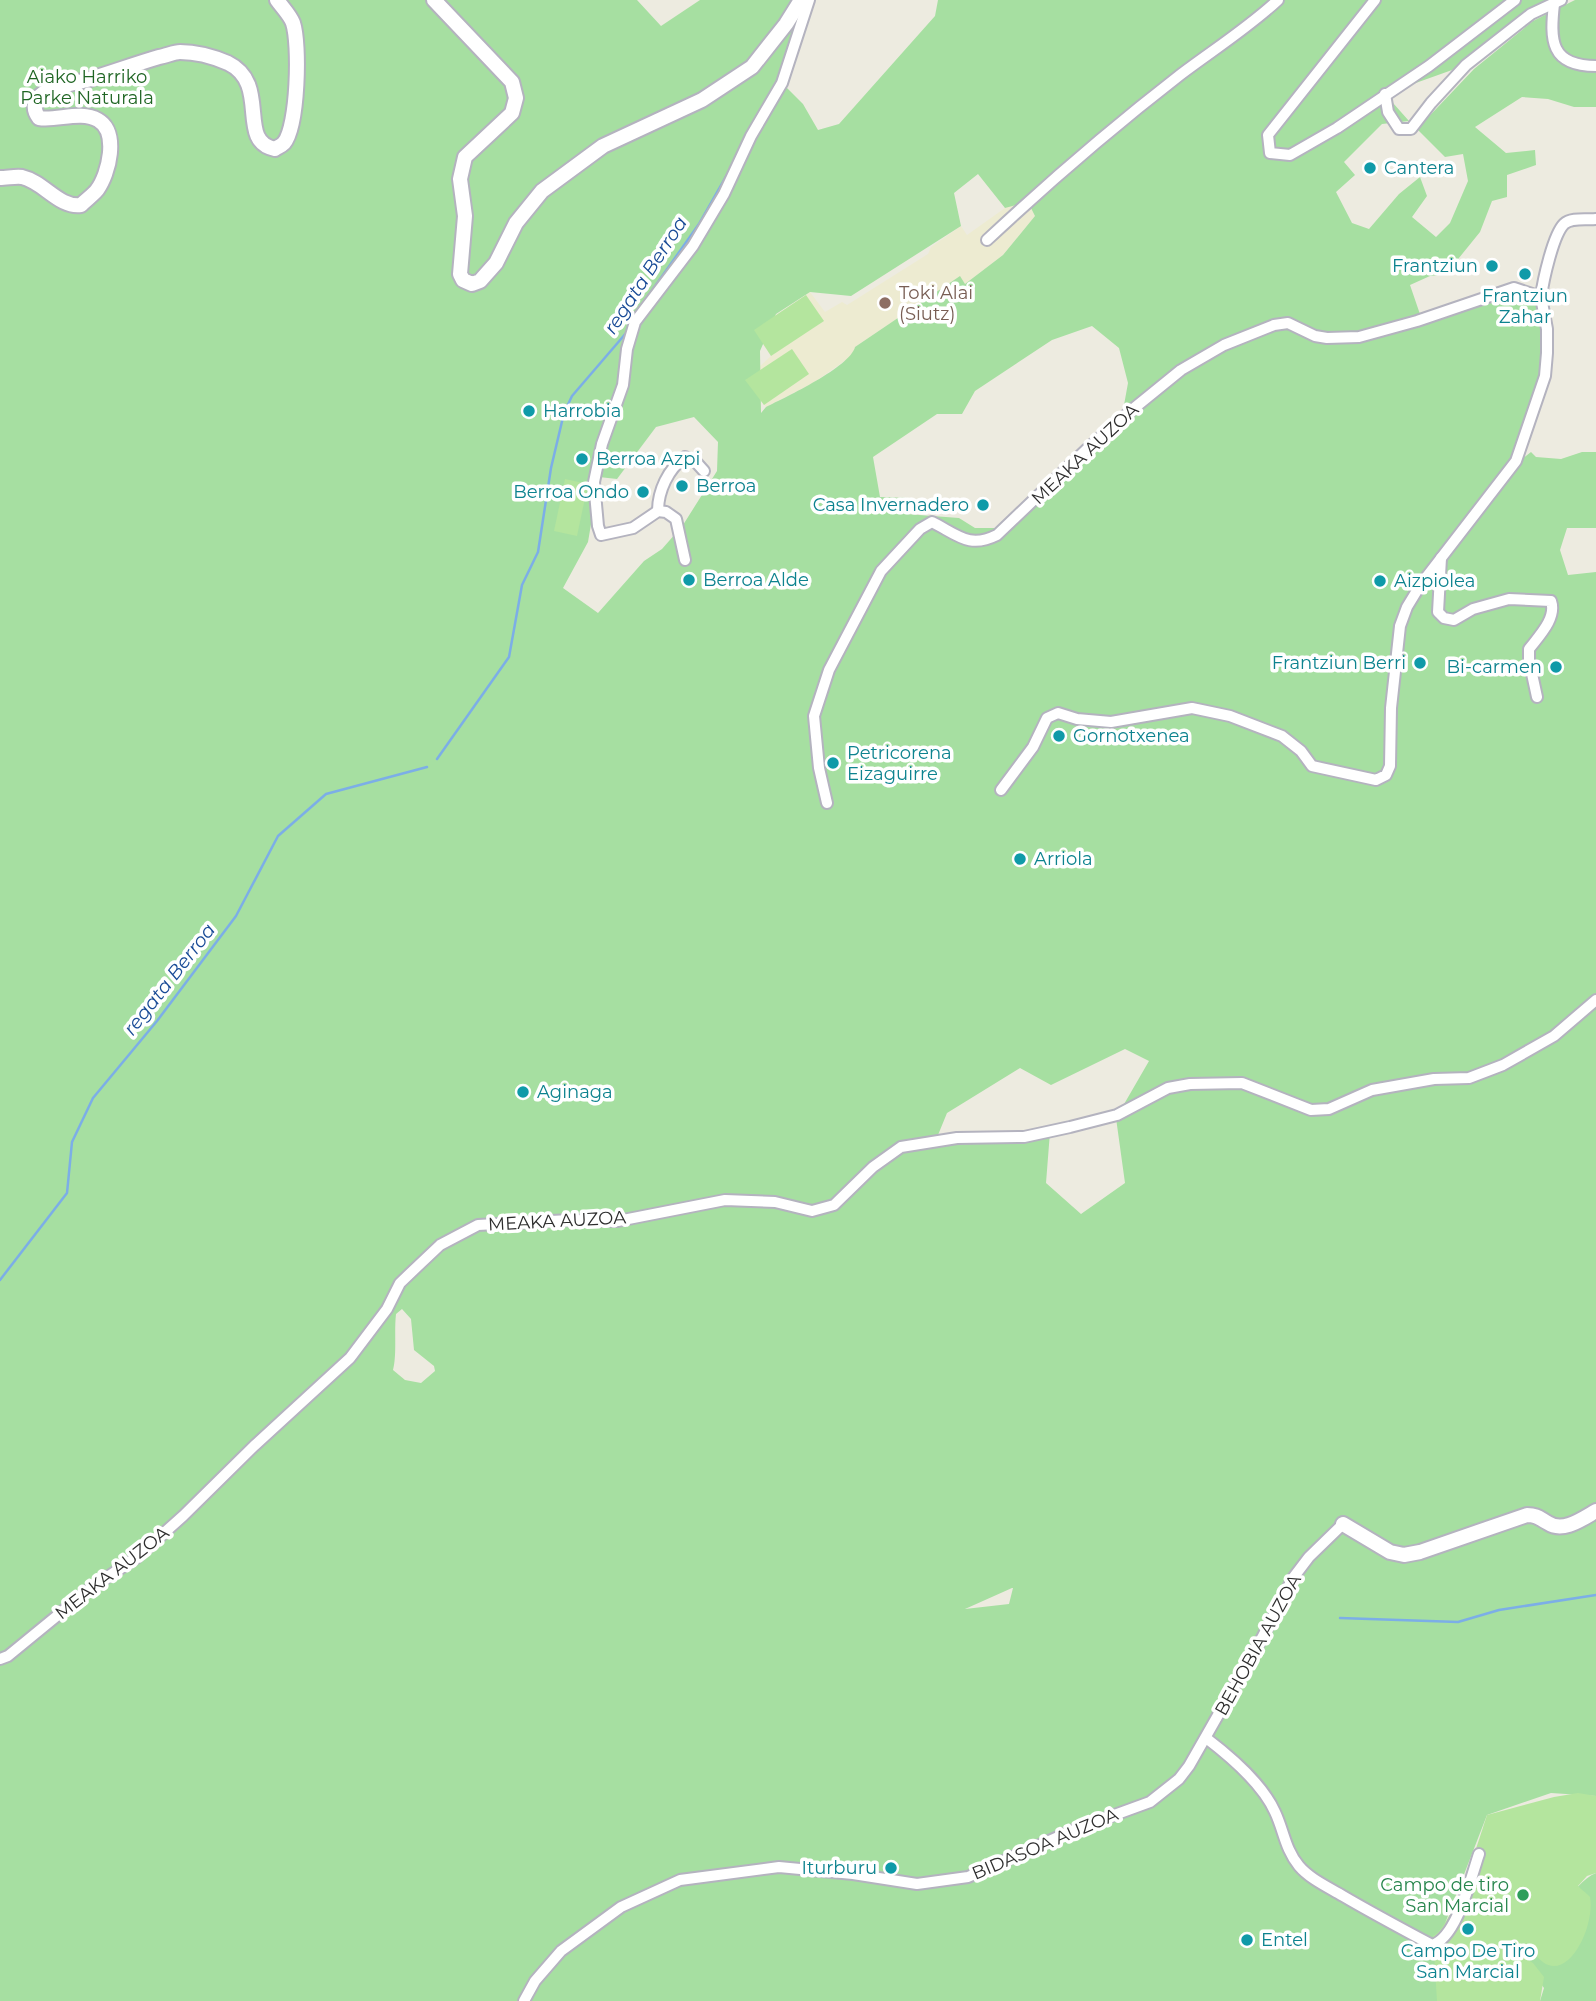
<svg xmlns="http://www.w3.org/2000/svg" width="1596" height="2001" font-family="Montserrat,sans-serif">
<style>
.education{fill:#edebd1}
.green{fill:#a6dfa1;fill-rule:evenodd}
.pitch{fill:#b4e59e}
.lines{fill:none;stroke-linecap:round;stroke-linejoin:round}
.stream{stroke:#7caee7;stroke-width:2.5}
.minor-casing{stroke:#b4b3bf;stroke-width:14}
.tertiary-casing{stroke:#b4b3bf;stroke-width:18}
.minor{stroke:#fff;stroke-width:10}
.tertiary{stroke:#fff;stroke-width:14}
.culture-dot{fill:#0f9aa8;stroke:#fff;stroke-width:2.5}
.education-dot{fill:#8d6e63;stroke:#fff;stroke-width:2.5}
.leisure-dot{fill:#2e9e5b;stroke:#fff;stroke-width:2.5}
.labels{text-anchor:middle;stroke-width:7;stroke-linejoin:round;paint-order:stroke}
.park-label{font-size:18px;fill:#206624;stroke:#fff}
.culture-label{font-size:18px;fill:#0d838f;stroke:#fff;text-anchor:start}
.education-label{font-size:18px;fill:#785e54;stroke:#fff;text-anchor:start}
.street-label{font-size:18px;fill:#2d2d2d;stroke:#fff}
.leisure-label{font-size:18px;fill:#27864d;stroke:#fff;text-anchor:end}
.water-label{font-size:19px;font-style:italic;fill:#184a96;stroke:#fff}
</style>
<rect width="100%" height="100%" fill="#edebe0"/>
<polygon class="education" points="1019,198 1028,202 1035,216 1003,255 965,284 959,277 855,347 853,355 813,383 766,407 745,380 771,356 754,330 810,292 825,312 842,302 847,305 928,254 931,247 961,226 967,235"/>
<g class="green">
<path d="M0 0H637L661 26 700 0H809L782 83 803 104 818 130 839 124 935 16 938 0H1561L1466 65 1385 94 1409 121 1382 124 1344 162 1355 175 1336 192 1352 223 1369 229 1399 194 1420 177 1427 196 1412 217 1436 237 1450 223 1468 181 1463 154 1445 157 1417 129 1474 69 1533 21 1575 0H1596V107H1574L1548 99 1522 97 1475 127 1506 153 1535 150 1536 165 1507 175V197L1492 201 1480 232 1446 274 1430 276 1410 285 1423 323 1489 301 1511 296 1517 302 1530 300 1537 305 1544 329 1545 354 1518 462 1531 452 1536 457 1561 459 1582 452H1596V528H1567L1560 550 1568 575 1596 572V1796L1551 1793 1487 1815 1439 1939 1438 2001H0ZM978 174 1005 208 1028 202 1035 216 1003 255 965 284 960 276 855 347C850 367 786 397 766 407L761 413 760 351 776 314 810 292 851 296 961 226 954 193ZM1092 326 1119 348 1128 383 1122 416 998 528H975L959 518 906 514V503L909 498 880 497 873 457 937 414H962L975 391 1052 340ZM694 417 718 442 717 471 683 525 662 549 644 561 598 613 563 588 588 542 599 477 617 479 656 427ZM1125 1049 1149 1061 1116 1118 1125 1183 1081 1214 1046 1183 1050 1132 938 1135 947 1113 1020 1068 1051 1085ZM402 1309 411 1319 414 1350 434 1366 435 1371 421 1383 405 1380 393 1370C397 1355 394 1331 396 1314ZM1013 1588 1009 1604 965 1609 1012 1588Z"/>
<path d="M1596 1873V2001H1540L1544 1988 1522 1958 1530 1947 1535 1955C1549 1932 1571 1883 1596 1873Z"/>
</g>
<g class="pitch">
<polygon points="806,295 824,321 771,356 754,330"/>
<polygon points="792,349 809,374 764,405 745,380"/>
<polygon points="565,479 588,484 577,536 554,531"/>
<path d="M1578 1793 1596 1796V1873L1587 1876 1578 1886C1581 1890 1587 1893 1590 1897 1596 1929 1561 1999 1531 1948L1523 1957 1533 1963 1544 1977 1540 2001H1437L1433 1936C1453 1927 1479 1839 1487 1815L1554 1797Z"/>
</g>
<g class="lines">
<g class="stream">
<polyline points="752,144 775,105"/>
<polyline points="644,302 699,224 728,173"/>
<polyline points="437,759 509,657 522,585 538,552 551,468 564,413 572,396 627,332"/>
<polyline points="0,1280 67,1193 72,1142 93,1098 157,1021 236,916 278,836 326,794 427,767"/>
<polyline points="1340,1618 1458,1622 1499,1610 1596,1595"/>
</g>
<defs>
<g id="minor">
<polyline points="1375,0 1268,135 1270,153 1290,155 1337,128 1429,66 1515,0"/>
<path d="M1554 4C1550 40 1550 66 1596 66"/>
<polyline points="1385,94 1388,112 1399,129 1411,129 1431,103 1466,65 1531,14 1561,0"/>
<path d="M987 240C1049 182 1113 127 1180 75 1213 50 1248 28 1278 0"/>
<path d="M658 511C658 491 668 469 685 457L695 461 704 471"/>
<path d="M1441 558 1438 612 1444 618 1454 620 1473 609 1509 599 1551 601C1557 618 1539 636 1529 649V660L1537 697"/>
<polyline points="685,560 676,519 666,512 658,511 633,528 601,535 598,526 594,482 602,444 623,385 627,349 635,322 693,246 724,194 751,136 782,83 809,0"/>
<polyline points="1001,790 1033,747 1047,718 1058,713 1077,719 1111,722 1192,708 1230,716 1282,736 1301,751 1312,766 1376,780 1386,775 1390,766 1391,708 1400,626 1407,607 1421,584 1516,461 1530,420 1545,376 1547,353 1547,329 1541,297"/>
<path d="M827 803 819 768 814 716 829 670 881 571 920 529 932 522C958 535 969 549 997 535L1086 450 1133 409 1181 370 1224 345 1274 325 1288 323 1315 336 1327 338 1359 337 1417 321 1514 288 1541 297C1543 281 1553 235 1564 224 1571 217 1587 220 1596 219"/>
<polyline points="0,1659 8,1656 91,1588 136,1558 183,1516 254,1446 350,1358 387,1309 400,1283 440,1245 478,1225 570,1220 618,1221 725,1200 775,1202 812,1211 834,1205 873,1167 901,1147 957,1138 1024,1137 1070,1127 1117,1115 1168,1088 1190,1084 1242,1083 1311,1110 1329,1109 1372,1090 1434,1079 1469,1078 1503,1065 1554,1036 1596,1000"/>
<path d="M1206 1738C1231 1757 1262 1783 1275 1812 1284 1831 1285 1849 1299 1866 1310 1879 1328 1887 1343 1896 1372 1913 1402 1929 1432 1945 1457 1938 1471 1877 1479 1854"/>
<polyline points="524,2001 535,1981 561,1951 621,1907 680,1880 779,1867 853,1874 917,1884 968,1877 1076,1829 1150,1802 1179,1779 1189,1766 1262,1638 1293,1578 1309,1557 1343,1524"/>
</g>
<g id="tertiary">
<polyline points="434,0 512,82 516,98 512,113 465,157 460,179 465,216 460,274 463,280 472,284 480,281 496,263 516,223 542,191 603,146 702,100 752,67 786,24 801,0"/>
<path d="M0 178C7 178 16 176 22 177 44 182 59 208 81 205 86 200 93 195 97 190 109 174 119 132 98 120 81 110 57 121 39 118 33 110 33 101 41 95 54 85 72 84 87 80 111 73 135 64 159 57 166 56 174 52 180 52 195 52 214 57 228 63 271 84 236 142 275 149 278 147 281 146 284 143 298 126 300 44 293 23 290 15 282 7 277 0"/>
<path d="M1343 1524 1390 1552 1404 1555 1420 1552 1527 1515C1537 1515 1539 1518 1548 1523 1563 1533 1582 1519 1596 1511"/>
</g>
</defs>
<use href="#minor" class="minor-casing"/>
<use href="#tertiary" class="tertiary-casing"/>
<use href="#minor" class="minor"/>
<use href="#tertiary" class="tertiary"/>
</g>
<g class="culture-dot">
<circle cx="1370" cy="168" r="7"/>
<circle cx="1492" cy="266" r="7"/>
<circle cx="1525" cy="274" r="7"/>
<circle cx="529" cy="411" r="7"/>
<circle cx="582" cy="459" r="7"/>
<circle cx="682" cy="486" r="7"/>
<circle cx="643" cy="492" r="7"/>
<circle cx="983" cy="505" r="7"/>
<circle cx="689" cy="580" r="7"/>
<circle cx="1380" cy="581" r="7"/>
<circle cx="1420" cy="663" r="7"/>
<circle cx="1556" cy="667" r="7"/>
<circle cx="1059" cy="736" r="7"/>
<circle cx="833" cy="763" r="7"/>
<circle cx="1020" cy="859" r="7"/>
<circle cx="523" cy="1092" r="7"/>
<circle cx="891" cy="1868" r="7"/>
<circle cx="1468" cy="1929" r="7"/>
<circle cx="1247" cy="1940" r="7"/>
</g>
<circle class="education-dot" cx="885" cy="303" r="7"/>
<circle class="leisure-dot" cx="1523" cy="1895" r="7"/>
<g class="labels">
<g class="park-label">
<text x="87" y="83">Aiako Harriko<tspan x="87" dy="21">Parke Naturala</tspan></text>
</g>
<g class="culture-label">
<text x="1384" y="174">Cantera</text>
<text x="1478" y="272" text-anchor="end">Frantziun</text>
<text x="1525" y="302" text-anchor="middle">Frantziun<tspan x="1525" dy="21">Zahar</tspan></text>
<text x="543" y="417">Harrobia</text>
<text x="596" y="465">Berroa Azpi</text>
<text x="696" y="492">Berroa</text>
<text x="629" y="498" text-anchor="end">Berroa Ondo</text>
<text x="969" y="511" text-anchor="end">Casa Invernadero</text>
<text x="703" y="586">Berroa Alde</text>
<text x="1394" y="587">Aizpiolea</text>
<text x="1406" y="669" text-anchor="end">Frantziun Berri</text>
<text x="1542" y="673" text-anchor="end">Bi-carmen</text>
<text x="1073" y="742">Gornotxenea</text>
<text x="847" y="759">Petricorena<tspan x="847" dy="21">Eizaguirre</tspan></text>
<text x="1034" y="865">Arriola</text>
<text x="537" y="1098">Aginaga</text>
<text x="877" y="1874" text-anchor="end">Iturburu</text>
<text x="1261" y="1946">Entel</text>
<text x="1468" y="1957" text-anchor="middle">Campo De Tiro<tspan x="1468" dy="21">San Marcial</tspan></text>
</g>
<g class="education-label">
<text x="899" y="299">Toki Alai<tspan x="899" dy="21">(Siutz)</tspan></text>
</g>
<g class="street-label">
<text transform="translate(1085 454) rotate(-43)" y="6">MEAKA AUZOA</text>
<text transform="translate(557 1221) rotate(-3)" y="6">MEAKA AUZOA</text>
<text transform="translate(112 1573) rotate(-38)" y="6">MEAKA AUZOA</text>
<text transform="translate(1258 1645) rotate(-61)" y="6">BEHOBIA AUZOA</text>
<text transform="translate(1045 1844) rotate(-23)" y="6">BIDASOA AUZOA</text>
</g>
<g class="leisure-label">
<text x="1509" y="1891">Campo de tiro<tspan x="1509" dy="21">San Marcial</tspan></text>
</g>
<g class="water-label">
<text transform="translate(645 275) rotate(-57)" y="7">regata Berroa</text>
<text transform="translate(169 979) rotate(-52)" y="7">regata Berroa</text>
</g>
</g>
</svg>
